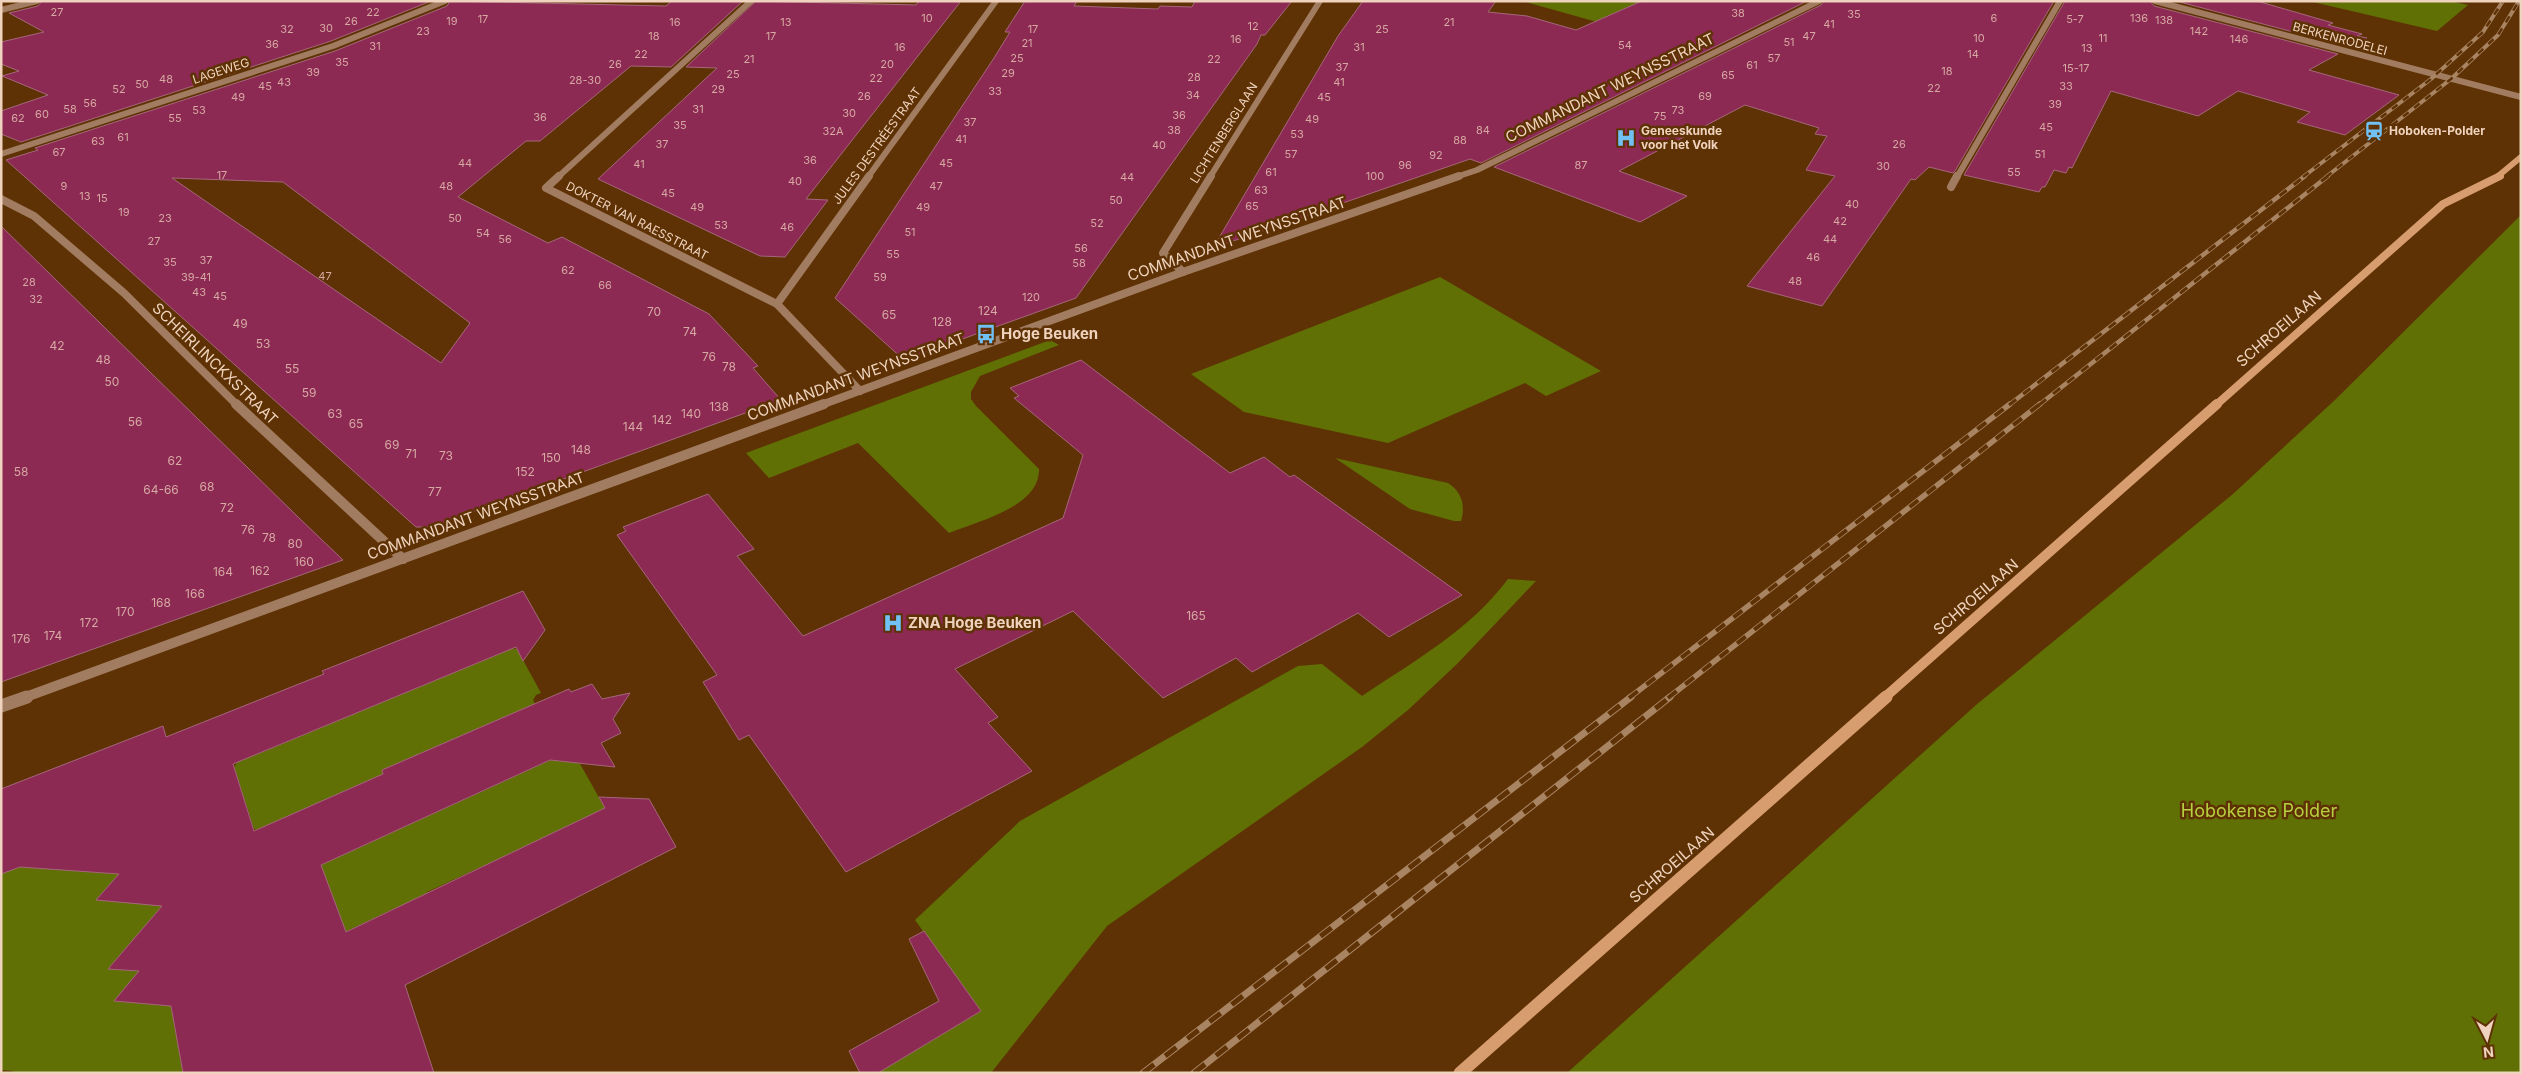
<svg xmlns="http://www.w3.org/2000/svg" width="2522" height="1074" font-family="Inter,sans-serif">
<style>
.green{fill:#607005}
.building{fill:#8d2a53;stroke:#a5667b;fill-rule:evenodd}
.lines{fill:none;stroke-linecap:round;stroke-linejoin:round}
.street-far3{stroke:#a17c60;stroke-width:6}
.street-far2{stroke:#a17c60;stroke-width:8}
.street-far1{stroke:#a17c60;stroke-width:10}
.street{stroke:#a17c60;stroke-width:13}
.secondary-far3{stroke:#d89d6f;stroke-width:6}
.secondary-far2{stroke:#d89d6f;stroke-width:8}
.secondary-far1{stroke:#d89d6f;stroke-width:10}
.secondary{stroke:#d89d6f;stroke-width:13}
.rail-far3-casing{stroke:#a88463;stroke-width:4}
.rail-far2-casing{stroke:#a88463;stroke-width:4.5}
.rail-far1-casing{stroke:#a88463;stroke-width:5.5}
.rail-casing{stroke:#a88463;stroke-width:7}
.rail-far3{stroke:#5e3204;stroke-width:2.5;stroke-dasharray:7;stroke-linecap:butt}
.rail-far2{stroke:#5e3204;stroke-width:3;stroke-dasharray:9;stroke-linecap:butt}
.rail-far1{stroke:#5e3204;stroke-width:4;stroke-dasharray:11;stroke-linecap:butt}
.rail{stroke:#5e3204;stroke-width:5;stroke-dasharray:14;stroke-linecap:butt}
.labels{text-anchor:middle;stroke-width:5;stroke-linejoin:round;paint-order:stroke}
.far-number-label{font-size:11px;fill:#d6a9a3}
.far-street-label{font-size:12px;fill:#efd3be;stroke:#5e3204}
.far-poi-label{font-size:12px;font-weight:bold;fill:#efd3be;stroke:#5e3204;text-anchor:start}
.number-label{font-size:12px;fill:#d6a9a3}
.street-label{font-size:15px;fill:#efd3be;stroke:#5e3204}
.poi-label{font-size:15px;font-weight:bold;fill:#efd3be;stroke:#5e3204;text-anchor:start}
.near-park-label{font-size:18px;fill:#b7d03f;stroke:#5e3204}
</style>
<rect width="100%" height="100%" fill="#5e3204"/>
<g class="green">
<polygon points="1522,1 1642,1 1597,22"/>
<polygon points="2450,1 2468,5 2437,31 2313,2"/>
<polygon points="2521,215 2521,1073 1567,1073 1976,705 2233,494 2336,399"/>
<polygon points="1440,277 1601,371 1546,396 1525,383 1388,443 1244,412 1191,374"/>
<path d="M1050 340 1059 345 980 376 971 392V399L976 406 1039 469C1040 507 978 521 949 533L858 443 769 478 746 453Z"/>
<path d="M1335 458 1448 483C1461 491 1466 505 1461 521H1454L1410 509Z"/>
<path d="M1508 579 1536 581 1457 664 1408 710 1362 747 1107 926 991 1073H878L981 1011 915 920 1020 821 1298 666 1322 664 1362 696C1414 661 1470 630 1508 579Z"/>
<polygon points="508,648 517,649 541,693 536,695 533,700 537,708 382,770 383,774 261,830 254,829 234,767 239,760 263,752 506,651"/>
<polygon points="564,754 569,762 579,762 606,810 519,849 520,853 486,871 483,866 427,892 429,898 393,909 333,938 284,882"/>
<polygon points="127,822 89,872 119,874 96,900 175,892 153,936 138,934 109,968 139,971 115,1001 171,1006 183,1073 12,1073 13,1071 1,1070 1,874"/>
</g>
<g class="building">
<polygon points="42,1 431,1 331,41 21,142 1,134 1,111 48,95 2,76 19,71 1,64 1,42 44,32 9,13 38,6"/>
<path d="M450 1 666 6 672 1H743L671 67 631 66 540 141H526L458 197 548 243 562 237 709 314 758 366 753 368 781 400 431 527H416L6 160 38 150 35 148 335 51 447 6ZM172 178 283 182 470 323 441 363Z"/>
<polygon points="756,1 916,5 919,1 961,1 806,199 828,200 785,257 760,256 598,179 717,68 686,67"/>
<polygon points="1025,1 1077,1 1074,6 1158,9 1160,6 1192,7 1195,1 1292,1 1265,35 1261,35 1257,44 1076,298 904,360 835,298 994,58 1010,32 1005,32"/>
<polygon points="1363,1 1496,1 1488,12 1527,16 1576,30 1642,1 1807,1 1481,163 1470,159 1213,248 1338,36"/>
<polygon points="1824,1 2054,1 1955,171 1953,173 1929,167 1915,180 1911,179 1822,306 1747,286 1835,176 1806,170 1827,136 1815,134 1819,128 1745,105 1619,171 1687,196 1640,222 1494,167 1821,5"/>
<polygon points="2065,1 2150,1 2154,6 2338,54 2309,70 2399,95 2345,135 2297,122 2310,112 2238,91 2198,116 2111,91 2072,168 2069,167 2066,173 2054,170 2045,187 2042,187 2039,192 1964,175"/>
<polygon points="2176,1 2257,1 2333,23 2328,25 2362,34 2357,36 2367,38 2350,47"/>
<polygon points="1,226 298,517 343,560 1,682"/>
<polygon points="1081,360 1230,473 1264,457 1290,477 1294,475 1462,595 1389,637 1358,613 1252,672 1236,658 1163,698 1073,611 955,669 998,717 988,723 1032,771 846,872 749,735 739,740 703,682 717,675 617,535 626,531 623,527 708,494 754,549 737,556 803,636 1063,518 1083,455 1014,398 1019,396 1010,388"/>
<polygon points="523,591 545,630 523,661 516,647 233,764 254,831 383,774 382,770 569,689 571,692 592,684 602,699 630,693 613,719 621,733 601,743 615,767 550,760 321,865 346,932 605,808 599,797 649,799 676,847 405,985 434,1073 183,1073 171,1006 114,1001 139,971 108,969 162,906 96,900 119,874 20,867 1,874 1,789 163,726 166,737 324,674 322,671"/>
<polygon points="924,931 981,1011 878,1073 860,1073 849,1051 939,1001 909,939"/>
</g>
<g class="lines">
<g class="street-far3">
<polyline points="2155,1 2521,97"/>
<polyline points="1,10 37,1"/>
<polyline points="1,154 333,46 445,1"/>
<polyline points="558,177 751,1"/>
<polyline points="868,177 996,1"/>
<polyline points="1210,177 1320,1"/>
<polyline points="1456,177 1477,170 1819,1"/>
<polyline points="1957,177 2060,1"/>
</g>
<g class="street-far2">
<polyline points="559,176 546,188 777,304 860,391"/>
<polyline points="1951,187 1957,176"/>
<polyline points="1,199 34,216 124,293 237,405"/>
<polyline points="1183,272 1163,253 1211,176"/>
<polyline points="777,304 869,176"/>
<polyline points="821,405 1183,272 1459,176"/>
</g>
<g class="street-far1">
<polyline points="236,404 403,559"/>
<polyline points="23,698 824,404"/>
</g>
<polyline class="street" points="1,706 27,697"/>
<polyline class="secondary-far3" points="2497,177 2521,157"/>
<polyline class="secondary-far2" points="2216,405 2443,204 2500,176"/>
<polyline class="secondary-far1" points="1884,698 2217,404"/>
<polyline class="secondary" points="1460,1073 1886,697"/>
<defs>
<g id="rail-far3">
<polyline points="2303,177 2431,79 2483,32 2503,1"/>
<polyline points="2326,177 2451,79 2498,35 2519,1"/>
</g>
<g id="rail-far2">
<polyline points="2009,405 2305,176"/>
<polyline points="2039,405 2328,176"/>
</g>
<g id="rail-far1">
<polyline points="1629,698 2010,404"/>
<polyline points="1668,698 2040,404"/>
</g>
<g id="rail">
<polyline points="1143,1073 1631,697"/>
<polyline points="1194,1073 1670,697"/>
</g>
</defs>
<use href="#rail-far3" class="rail-far3-casing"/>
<use href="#rail-far2" class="rail-far2-casing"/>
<use href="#rail-far1" class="rail-far1-casing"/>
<use href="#rail" class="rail-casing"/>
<use href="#rail-far3" class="rail-far3"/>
<use href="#rail-far2" class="rail-far2"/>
<use href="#rail-far1" class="rail-far1"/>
<use href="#rail" class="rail"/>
</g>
<defs>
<symbol id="station-bare" viewBox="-9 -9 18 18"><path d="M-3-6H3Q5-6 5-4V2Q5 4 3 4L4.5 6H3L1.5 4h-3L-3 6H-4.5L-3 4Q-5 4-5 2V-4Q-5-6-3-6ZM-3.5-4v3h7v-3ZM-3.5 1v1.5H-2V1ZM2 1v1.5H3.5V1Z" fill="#72c1f5" stroke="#5e3204" stroke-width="2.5" paint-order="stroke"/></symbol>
<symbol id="hospital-bare" viewBox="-9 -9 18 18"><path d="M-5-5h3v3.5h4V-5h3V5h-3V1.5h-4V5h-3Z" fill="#72c1f5" stroke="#5e3204" stroke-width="2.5" paint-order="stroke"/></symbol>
<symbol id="bus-bare" viewBox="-9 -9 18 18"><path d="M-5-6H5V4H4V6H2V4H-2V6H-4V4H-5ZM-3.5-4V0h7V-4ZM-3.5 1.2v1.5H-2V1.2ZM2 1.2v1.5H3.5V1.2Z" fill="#72c1f5" stroke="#5e3204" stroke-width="2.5" paint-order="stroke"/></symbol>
</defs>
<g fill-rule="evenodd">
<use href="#station-bare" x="2360" y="117" width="28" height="28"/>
<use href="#hospital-bare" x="1612" y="124" width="28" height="28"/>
<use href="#bus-bare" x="972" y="320" width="28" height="28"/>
<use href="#hospital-bare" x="879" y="609" width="28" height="28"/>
</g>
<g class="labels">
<g class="far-number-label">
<text x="57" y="16">27</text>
<text x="373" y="16">22</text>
<text x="1738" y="17">38</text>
<text x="1854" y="18">35</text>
<text x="927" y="22">10</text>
<text x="1994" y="22">6</text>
<text x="2139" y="22">136</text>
<text x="483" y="23">17</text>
<text x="2075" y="23">5-7</text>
<text x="2164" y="24">138</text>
<text x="351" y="25">26</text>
<text x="452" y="25">19</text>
<text x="675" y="26">16</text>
<text x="786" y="26">13</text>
<text x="1449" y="26">21</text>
<text x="1829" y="28">41</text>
<text x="1253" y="30">12</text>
<text x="326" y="32">30</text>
<text x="287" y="33">32</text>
<text x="1033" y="33">17</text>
<text x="1382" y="33">25</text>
<text x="423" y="35">23</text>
<text x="2199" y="35">142</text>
<text x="654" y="40">18</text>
<text x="771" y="40">17</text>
<text x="1809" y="40">47</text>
<text x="1979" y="42">10</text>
<text x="2103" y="42">11</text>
<text x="1236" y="43">16</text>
<text x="2239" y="43">146</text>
<text x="1789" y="46">51</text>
<text x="1027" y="47">21</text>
<text x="272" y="48">36</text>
<text x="1625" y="49">54</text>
<text x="375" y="50">31</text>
<text x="900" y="51">16</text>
<text x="1359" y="51">31</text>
<text x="2087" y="52">13</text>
<text x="641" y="58">22</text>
<text x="1973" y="58">14</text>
<text x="1017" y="62">25</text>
<text x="1774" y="62">57</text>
<text x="749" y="63">21</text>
<text x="1214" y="63">22</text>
<text x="342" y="66">35</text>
<text x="615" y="68">26</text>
<text x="887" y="68">20</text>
<text x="1752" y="69">61</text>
<text x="1342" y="71">37</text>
<text x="2076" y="72">15-17</text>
<text x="1947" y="75">18</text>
<text x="313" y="76">39</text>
<text x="1008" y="77">29</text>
<text x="733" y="78">25</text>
<text x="1728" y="79">65</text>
<text x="1194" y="81">28</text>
<text x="876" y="82">22</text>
<text x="166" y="83">48</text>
<text x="585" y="84">28-30</text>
<text x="284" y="86">43</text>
<text x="1339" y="86">41</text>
<text x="142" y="88">50</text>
<text x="265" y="90">45</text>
<text x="2066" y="90">33</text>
<text x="1934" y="92">22</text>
<text x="119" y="93">52</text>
<text x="718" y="93">29</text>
<text x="995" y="95">33</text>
<text x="1193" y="99">34</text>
<text x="864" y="100">26</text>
<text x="1705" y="100">69</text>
<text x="238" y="101">49</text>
<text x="1324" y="101">45</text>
<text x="90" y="107">56</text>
<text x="2055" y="108">39</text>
<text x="70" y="113">58</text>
<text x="698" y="113">31</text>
<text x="199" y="114">53</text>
<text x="1678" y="114">73</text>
<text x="849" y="117">30</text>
<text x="42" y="118">60</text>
<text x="1179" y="119">36</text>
<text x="1660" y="120">75</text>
<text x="540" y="121">36</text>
<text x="18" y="122">62</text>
<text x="175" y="122">55</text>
<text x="1312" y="123">49</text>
<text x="970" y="126">37</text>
<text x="680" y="129">35</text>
<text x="2046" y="131">45</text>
<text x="1174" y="134">38</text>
<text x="1483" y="134">84</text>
<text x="833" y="135">32A</text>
<text x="1297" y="138">53</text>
<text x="123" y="141">61</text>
<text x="961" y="143">41</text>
<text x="1460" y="144">88</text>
<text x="98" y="145">63</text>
<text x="662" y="148">37</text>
<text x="1899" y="148">26</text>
<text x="1159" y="149">40</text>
<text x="59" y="156">67</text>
<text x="1291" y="158">57</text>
<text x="2040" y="158">51</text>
<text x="1436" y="159">92</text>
<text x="810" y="164">36</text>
<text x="465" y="167">44</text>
<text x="946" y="167">45</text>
<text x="639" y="168">41</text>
<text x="1405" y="169">96</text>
<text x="1581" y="169">87</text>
<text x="1883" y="170">30</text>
<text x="1271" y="176">61</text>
<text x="2014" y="176">55</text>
<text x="222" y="179">17</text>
<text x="1375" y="180">100</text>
<text x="1127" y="181">44</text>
<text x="795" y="185">40</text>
<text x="64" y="190">9</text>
<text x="446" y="190">48</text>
<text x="936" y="190">47</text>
<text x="1261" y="194">63</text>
<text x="668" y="197">45</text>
<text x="85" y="200">13</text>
<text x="102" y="202">15</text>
<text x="1116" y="204">50</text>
<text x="1852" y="208">40</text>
<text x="1252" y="210">65</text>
<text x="697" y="211">49</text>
<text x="923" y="211">49</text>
<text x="124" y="216">19</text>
<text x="165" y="222">23</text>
<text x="455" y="222">50</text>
<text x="1840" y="225">42</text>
<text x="1097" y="227">52</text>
<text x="721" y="229">53</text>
<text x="787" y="231">46</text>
<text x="910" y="236">51</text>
<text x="483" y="237">54</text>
<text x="505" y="243">56</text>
<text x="1830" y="243">44</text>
<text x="154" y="245">27</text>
<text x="1081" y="252">56</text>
<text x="893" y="258">55</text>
<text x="1813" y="261">46</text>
<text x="206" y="264">37</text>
<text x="170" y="266">35</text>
<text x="1079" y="267">58</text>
<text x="568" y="274">62</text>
<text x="325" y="280">47</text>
<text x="196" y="281">39-41</text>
<text x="880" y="281">59</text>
<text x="1795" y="285">48</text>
<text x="29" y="286">28</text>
<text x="605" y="289">66</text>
<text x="199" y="296">43</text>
<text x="220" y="300">45</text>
<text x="1031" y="301">120</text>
<text x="36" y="303">32</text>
</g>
<g class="far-street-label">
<text transform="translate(2340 39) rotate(15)" y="4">BERKENRODELEI</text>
<text transform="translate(221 71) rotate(-18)" y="4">LAGEWEG</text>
<text transform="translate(1224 133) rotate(-58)" y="4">LICHTENBERGLAAN</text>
<text transform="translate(877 146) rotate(-54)" y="4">JULES DESTRÉESTRAAT</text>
<text transform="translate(637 221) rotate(27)" y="4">DOKTER VAN RAESSTRAAT</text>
</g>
<g class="far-poi-label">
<text x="1641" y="135">Geneeskunde<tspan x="1641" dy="14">voor het Volk</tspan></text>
<text x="2389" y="135">Hoboken-Polder</text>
</g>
<g class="number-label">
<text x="988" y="315">124</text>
<text x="654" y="316">70</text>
<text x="889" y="319">65</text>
<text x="942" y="326">128</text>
<text x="240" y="328">49</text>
<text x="690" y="336">74</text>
<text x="263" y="348">53</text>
<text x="57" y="350">42</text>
<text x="709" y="361">76</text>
<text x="103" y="364">48</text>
<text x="729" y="371">78</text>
<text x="292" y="373">55</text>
<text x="112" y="386">50</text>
<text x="309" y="397">59</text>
<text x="719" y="411">138</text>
<text x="335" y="418">63</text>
<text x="691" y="418">140</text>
<text x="662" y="424">142</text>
<text x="135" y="426">56</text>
<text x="356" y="428">65</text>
<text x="633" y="431">144</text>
<text x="392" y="449">69</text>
<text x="581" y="454">148</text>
<text x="411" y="458">71</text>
<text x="446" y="460">73</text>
<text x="551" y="462">150</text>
<text x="175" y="465">62</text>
<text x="21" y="476">58</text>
<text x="525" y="476">152</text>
<text x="207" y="491">68</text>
<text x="161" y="494">64-66</text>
<text x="435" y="496">77</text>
<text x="227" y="512">72</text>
<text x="248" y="534">76</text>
<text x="269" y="542">78</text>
<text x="295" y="548">80</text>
<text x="304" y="566">160</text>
<text x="260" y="575">162</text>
<text x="223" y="576">164</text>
<text x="195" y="598">166</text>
<text x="161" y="607">168</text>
<text x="125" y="616">170</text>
<text x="1196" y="620">165</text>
<text x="89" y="627">172</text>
<text x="53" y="640">174</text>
<text x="21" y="643">176</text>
</g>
<g class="street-label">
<text transform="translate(1610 88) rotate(-26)" y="5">COMMANDANT WEYNSSTRAAT</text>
<text transform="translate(1237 239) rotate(-19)" y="5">COMMANDANT WEYNSSTRAAT</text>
<text transform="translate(2279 329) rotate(-41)" y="5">SCHROEILAAN</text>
<text transform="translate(215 364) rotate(44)" y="5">SCHEIRLINCKXSTRAAT</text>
<text transform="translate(856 377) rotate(-20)" y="5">COMMANDANT WEYNSSTRAAT</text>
<text transform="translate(476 516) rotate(-20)" y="5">COMMANDANT WEYNSSTRAAT</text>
<text transform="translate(1976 597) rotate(-41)" y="5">SCHROEILAAN</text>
<text transform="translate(1672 865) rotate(-41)" y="5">SCHROEILAAN</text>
</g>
<g class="poi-label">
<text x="1001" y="339">Hoge Beuken</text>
<text x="908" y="628">ZNA Hoge Beuken</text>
</g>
<g class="near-park-label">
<text x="2259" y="817">Hobokense Polder</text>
</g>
</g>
<rect width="2522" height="1074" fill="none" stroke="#efd3be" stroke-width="5"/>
<g transform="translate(2487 1039) rotate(174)" stroke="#5e3204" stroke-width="4" paint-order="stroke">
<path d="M0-4L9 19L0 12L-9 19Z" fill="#efd3be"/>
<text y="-8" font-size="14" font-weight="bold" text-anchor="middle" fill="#efd3be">N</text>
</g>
</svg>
